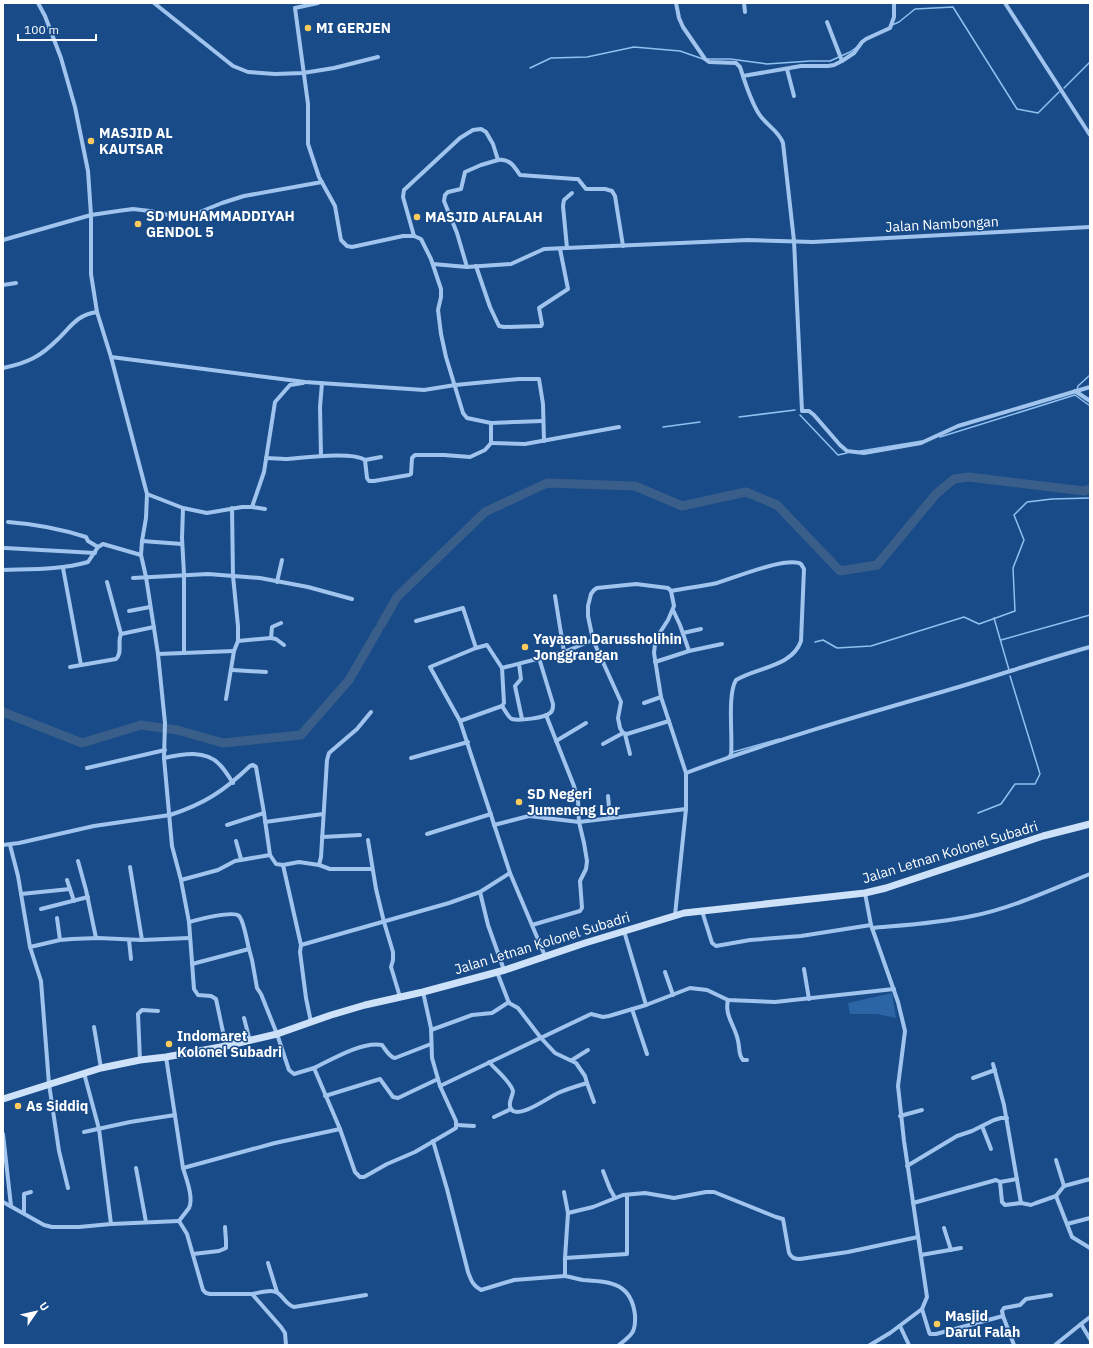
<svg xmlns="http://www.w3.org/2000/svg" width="1093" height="1348" font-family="'IBM Plex Sans',sans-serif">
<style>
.green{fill:#2b65a6}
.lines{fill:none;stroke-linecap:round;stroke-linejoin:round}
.stream{stroke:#92c0f0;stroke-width:1.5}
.river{stroke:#395e8a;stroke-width:9}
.street{stroke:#a0c4ed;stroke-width:4}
.secondary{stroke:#cde1f9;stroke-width:7}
.poi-dot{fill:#ffcc5c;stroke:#184b88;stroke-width:1.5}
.labels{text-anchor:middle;stroke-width:3;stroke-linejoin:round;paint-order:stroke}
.poi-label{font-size:14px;font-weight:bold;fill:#fff;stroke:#184b88;text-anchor:start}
.street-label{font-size:14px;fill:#fff;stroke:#184b88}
</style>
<rect width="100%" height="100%" fill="#184b88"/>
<polygon class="green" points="892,993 896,1018 877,1014 850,1014 848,1003"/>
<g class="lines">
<g class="stream">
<polyline points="892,25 899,22 915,9 953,7 1017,109 1038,113 1059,92"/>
<polyline points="707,59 730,59 767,64 810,61 830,61 850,52 857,47"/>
<polyline points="530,68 551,58 587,57 634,47 680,51 703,59"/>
<polyline points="1064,88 1090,62"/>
<polyline points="1077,390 1078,386 1090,375"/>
<polyline points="800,415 838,455 847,453"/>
<polyline points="739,417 795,410"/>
<polyline points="663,427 700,422"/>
<polyline points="940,437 1075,395 1090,406"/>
<polyline points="860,451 922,441"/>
<polyline points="994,618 1009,670"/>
<polyline points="1001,640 1090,615"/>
<polyline points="815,642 823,640 837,648 871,646 964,617 979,624 1015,611 1013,568 1024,540 1014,515 1027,502 1052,499 1090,498"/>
<polyline points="733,752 779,739"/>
<polyline points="978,813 1001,804 1015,784 1035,784 1040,774 1010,676"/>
</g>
<g class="river">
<polyline points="381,625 397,597 485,512 547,483 635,486 682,506 746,492 777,505 840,571 877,565 936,494 954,479 969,477 1084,491 1090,489"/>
<polyline points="3,712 82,743 141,725 177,730 223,743 301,735 349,680 378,630"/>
</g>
<g class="street">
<polyline points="38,3 45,16 61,58 75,107 88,171 91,215 91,274 97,312 111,357 147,494 146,518 142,541 141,555 146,577 158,654 165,723 164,758 172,846 181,880 189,922 194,989 198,995 211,996 216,999 226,1046"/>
<polyline points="154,3 233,66 248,72 275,74 303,73 334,68 378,57"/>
<path d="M676 3 679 18 683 27 705 59 709 62 736 63 740 67C745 82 750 100 759 114 766 125 779 131 783 143L794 241 802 411H809L814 415 840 445 847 451 864 453 921 443 958 426 1090 387"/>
<polyline points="744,3 745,12"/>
<polyline points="1005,3 1090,135"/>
<polyline points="827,22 842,61"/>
<polyline points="787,69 794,96"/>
<polyline points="743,76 801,66 828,66 834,65 842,61 854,53 862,42 866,39 890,28 894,17 894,3"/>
<path d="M414 236 403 197 404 190 460 138 473 130 481 129 486 132 493 144 498 160C509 158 514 166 520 175L575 179H578L586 189H605L612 191 615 196 623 246"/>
<polyline points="3,240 91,215 118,211 133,209 150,211 173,216 190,216 222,203 244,196 322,182"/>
<polyline points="567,248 563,206 564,200 572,193"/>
<polyline points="433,264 467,267 511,264 544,249 748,240 813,242 1090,227"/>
<polyline points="476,266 490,307 499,326 504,327 541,326 542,324 539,308 568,289 560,249"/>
<polyline points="467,267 457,233 444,201 445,195 448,192 461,189 465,172 481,165 498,160"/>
<polyline points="3,285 16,283"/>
<polyline points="111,357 305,382 424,390 455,385 519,379 539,379 543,404 544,441"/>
<path d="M3 368C27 363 40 357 57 340 71 327 76 315 97 312"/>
<polyline points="1075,391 1090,401"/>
<polyline points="491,423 543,421"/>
<polyline points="491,443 525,444 619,427"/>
<polyline points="321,456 320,407 322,383"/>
<path d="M266 458C273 458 279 459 285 459 302 458 352 451 365 460L367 478 369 481H374L409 475 411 474 412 458 415 455H444L470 457 485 450 491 443V423L467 418 463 413 446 357 441 334 438 310 441 297V289L431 259 421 239 414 236H403L352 247 347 246 341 240 335 206 319 177 308 144V104L295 8 318 3"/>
<polyline points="365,460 381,457"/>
<polyline points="147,494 183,508 207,513 242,507 252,507 265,509"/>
<polyline points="252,507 264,472 275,402 290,385 303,383"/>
<polyline points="183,508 182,538 184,574 184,653"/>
<path d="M8 522C35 524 61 529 86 537L88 541 98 547"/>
<polyline points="142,541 182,544"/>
<polyline points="5,548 95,553"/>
<polyline points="63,568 81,665"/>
<path d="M3 570C32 569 60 570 88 562L98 547 103 544 141 555"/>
<polyline points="133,578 208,574 260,578 308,587 352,599"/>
<polyline points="107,582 121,634"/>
<polyline points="277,582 282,560"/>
<polyline points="671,591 674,606 668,620 659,634 655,644 654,653 661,697 686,773 686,809 675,915"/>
<polyline points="555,596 564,652"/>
<polyline points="673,610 680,625 689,651"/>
<polyline points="129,611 150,607"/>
<polyline points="416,621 463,608 476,648"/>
<polyline points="683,633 701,629"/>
<polyline points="271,638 276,639 284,645"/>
<path d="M593 640 588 616V606L591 594 594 590 597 588 636 584 668 588 671 591C687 588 703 586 717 583 734 578 787 556 801 564L804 569 801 641C792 667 757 667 736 680 727 695 733 736 731 755L729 757"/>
<polyline points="238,641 271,638 272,627 281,623"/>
<polyline points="158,654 234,651"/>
<polyline points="655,662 689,651 722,644"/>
<polyline points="519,664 521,679 515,686 522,719"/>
<path d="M70 667 116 659C123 653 117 642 121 634L154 627"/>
<polyline points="502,668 487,645 476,648 430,667 460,721 510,873 545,956"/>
<polyline points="232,670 266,672"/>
<polyline points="226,699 234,651 238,641 238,626 233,576 232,508"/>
<polyline points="644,703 661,697"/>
<path d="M502 706C505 710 508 717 512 719 519 721 545 718 550 713 553 711 553 708 553 704L539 658"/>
<polyline points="460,721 502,706 504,703 502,668 564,652 593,640 621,702 618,718 620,728 623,733 627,734 669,721"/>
<polyline points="625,734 630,754"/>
<polyline points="556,741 586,723"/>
<polyline points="603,744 623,733"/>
<path d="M164 758C182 754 206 749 220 765 225 770 229 777 233 783"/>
<polyline points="411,758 468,742"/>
<polyline points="87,768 165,750"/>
<path d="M686 773C771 741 858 716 945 691 994 677 1042 660 1090 647"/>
<polyline points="608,796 610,818"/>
<polyline points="265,822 323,814"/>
<polyline points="227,825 264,813 270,855"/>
<polyline points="494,825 529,816 579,822 686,809"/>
<polyline points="427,834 491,814"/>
<polyline points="322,837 360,835"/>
<polyline points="368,840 376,889 384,922 393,952 393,960 391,967 400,997"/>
<polyline points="236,841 241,859"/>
<path d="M3 845 19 843 94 826 170 815C204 804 224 791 250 766L253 765 256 767 264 813"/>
<polyline points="10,845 18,876 30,947"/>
<polyline points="78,861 86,890 96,938"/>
<polyline points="283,865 301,945"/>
<polyline points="319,865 330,869 372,869"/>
<polyline points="130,867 142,940"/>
<polyline points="67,880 74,901"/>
<polyline points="181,880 218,870 235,861 270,855 276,864 283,865 299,862 319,865 321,857 327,760 329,753 357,729 371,712"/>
<polyline points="480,892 488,925 504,970"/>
<polyline points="865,893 871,925 898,1002 905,1031 898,1086 904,1141 927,1297 922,1309 890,1333 870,1345"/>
<polyline points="21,894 70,889"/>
<polyline points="41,909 88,897"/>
<polyline points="702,911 712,943 716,946 750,940 801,936 871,925"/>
<polyline points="57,918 60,940"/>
<path d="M189 922C197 920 233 910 239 916 244 921 247 942 249 949"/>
<polyline points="532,925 580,911 582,908 580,881 586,869 587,861 584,843 579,822 578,800 574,786 546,715"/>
<path d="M872 928C906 925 940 923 972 916 1013 908 1052 889 1090 874"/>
<polyline points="624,931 646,1005"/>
<polyline points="129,940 131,959"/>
<polyline points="192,964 249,949 252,960 257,988 261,994 277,1034 289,1070 294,1074 314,1068 340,1129 355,1172 360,1177 364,1177 387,1164 415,1152 456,1128 456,1121 440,1086"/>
<polyline points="804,969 809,999"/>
<polyline points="665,972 673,995"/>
<polyline points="423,992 431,1028 432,1058 440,1086 591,1014 603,1017 609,1016 646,1005 690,988 707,990 728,1000 775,1002 894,989"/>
<path d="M728 1000C724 1016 736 1027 738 1041 740 1047 738 1055 743 1060H747"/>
<polyline points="632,1009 647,1054"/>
<polyline points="244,1018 250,1041"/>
<polyline points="311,1022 306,998 300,952 301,945 449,903 480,892 510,873"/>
<polyline points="94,1027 101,1068"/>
<polyline points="431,1030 472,1015 492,1013 509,1002"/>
<path d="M166 1057 183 1168C186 1178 194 1198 189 1208 186 1212 182 1217 179 1221"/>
<polyline points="140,1060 138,1014 142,1010 158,1011"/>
<polyline points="572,1060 588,1050"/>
<path d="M489 1062C495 1069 511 1082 513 1091 513 1097 507 1102 511 1109 518 1120 549 1097 558 1093 567 1089 577 1086 587 1083L585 1076 576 1063 555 1053 541 1038 518 1008 509 1003 497 972"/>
<polyline points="993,1064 1004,1105 1021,1203"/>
<path d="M314 1068C331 1060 362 1041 382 1045 386 1050 389 1057 395 1058L431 1044"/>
<polyline points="84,1073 99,1129 111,1224"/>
<polyline points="973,1078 995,1070"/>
<polyline points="587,1083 594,1102"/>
<polyline points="325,1096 380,1079 393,1097 398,1098 438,1079"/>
<polyline points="900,1116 922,1110"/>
<polyline points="494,1117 511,1109"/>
<polyline points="457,1125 474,1126"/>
<polyline points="982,1126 991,1149"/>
<polyline points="84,1132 130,1122 175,1115"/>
<polyline points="3,1134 11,1206"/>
<path d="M433 1141 447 1189 468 1272C471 1280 473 1286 481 1290L514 1280 565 1276"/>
<polyline points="1056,1160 1064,1186"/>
<polyline points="907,1166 957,1136 972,1131 994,1120 1001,1118 1007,1118"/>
<polyline points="136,1168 146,1222"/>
<polyline points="183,1168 275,1143 340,1129"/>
<polyline points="603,1171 610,1189 615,1198"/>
<polyline points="1000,1182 1017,1179"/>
<polyline points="68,1188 59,1151 49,1084 41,981 30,947 60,940 72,939 98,938 142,940 189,938"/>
<polyline points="564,1192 568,1213"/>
<polyline points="1056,1196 1072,1237 1090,1248"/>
<polyline points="3,1202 44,1225 52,1227 79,1227 111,1224 179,1221"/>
<polyline points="913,1203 996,1180 1000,1182 1002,1202 1005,1205 1021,1203 1031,1205 1036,1203 1056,1196 1064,1186 1090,1179"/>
<polyline points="24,1213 24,1194 31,1192"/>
<polyline points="179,1221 187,1234 203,1290 206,1293 210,1294 252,1294 281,1327 285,1333 286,1345"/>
<polyline points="1067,1224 1090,1218"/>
<polyline points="944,1228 951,1250"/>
<polyline points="193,1254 219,1251 226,1248 226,1241 225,1227"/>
<polyline points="921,1255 961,1248"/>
<polyline points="565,1258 627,1254 627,1195"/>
<polyline points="268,1263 277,1292"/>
<path d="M252 1294C258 1293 265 1291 271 1291 282 1291 284 1304 294 1307L366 1295"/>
<polyline points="922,1309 929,1332 930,1334 936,1334 1003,1316 1002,1311 1004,1308 1020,1305 1026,1299 1051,1295"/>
<polyline points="1003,1316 1014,1345"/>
<polyline points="1081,1324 1090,1317"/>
<polyline points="900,1326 909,1345"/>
<path d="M619 1345C632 1335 636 1332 635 1315 631 1282 610 1282 583 1280 577 1279 571 1277 565 1276V1258L568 1213 593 1207 623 1195 645 1193 674 1198 706 1192H714L776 1217 783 1219 789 1253C792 1258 794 1259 800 1259L848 1252 918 1237"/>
<polyline points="1055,1345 1081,1324 1090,1339"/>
</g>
<polyline class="secondary" points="3,1099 101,1068 140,1060 166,1057 226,1046 277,1034 331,1015 365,1005 423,992 505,970 585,943 684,913 865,893 886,888 1043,836 1090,824"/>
</g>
<g class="poi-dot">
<circle cx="308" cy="28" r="4"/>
<circle cx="91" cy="141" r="4"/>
<circle cx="417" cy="217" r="4"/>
<circle cx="138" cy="224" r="4"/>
<circle cx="525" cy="647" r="4"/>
<circle cx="519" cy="802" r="4"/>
<circle cx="169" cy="1044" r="4"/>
<circle cx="18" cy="1106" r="4"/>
<circle cx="937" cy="1324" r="4"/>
</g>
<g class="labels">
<g class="poi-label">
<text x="316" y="33">MI GERJEN</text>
<text x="99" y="138">MASJID AL<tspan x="99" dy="16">KAUTSAR</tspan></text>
<text x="146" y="221">SD MUHAMMADDIYAH<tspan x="146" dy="16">GENDOL 5</tspan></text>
<text x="425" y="222">MASJID ALFALAH</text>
<text x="533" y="644">Yayasan Darussholihin<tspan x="533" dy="16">Jonggrangan</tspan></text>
<text x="527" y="799">SD Negeri<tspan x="527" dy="16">Jumeneng Lor</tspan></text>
<text x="177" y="1041">Indomaret<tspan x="177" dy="16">Kolonel Subadri</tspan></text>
<text x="26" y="1111">As Siddiq</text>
<text x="945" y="1321">Masjid<tspan x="945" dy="16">Darul Falah</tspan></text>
</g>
<g class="street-label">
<text transform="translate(942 224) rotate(-3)" y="5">Jalan Nambongan</text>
<text transform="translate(950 852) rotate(-17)" y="5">Jalan Letnan Kolonel Subadri</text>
<text transform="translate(542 943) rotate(-17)" y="5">Jalan Letnan Kolonel Subadri</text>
</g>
</g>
<rect width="1093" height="1348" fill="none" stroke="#ffffff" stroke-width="8"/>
<g transform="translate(36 1312) rotate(56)" stroke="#184b88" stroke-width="3" paint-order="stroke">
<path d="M0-3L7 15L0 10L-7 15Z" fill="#ffffff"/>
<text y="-6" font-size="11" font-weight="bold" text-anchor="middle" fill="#ffffff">U</text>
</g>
<path d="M18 34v6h78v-6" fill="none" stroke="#ffffff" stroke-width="2"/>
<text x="24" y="34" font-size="12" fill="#ffffff" stroke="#184b88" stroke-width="3" paint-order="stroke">100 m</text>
</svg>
